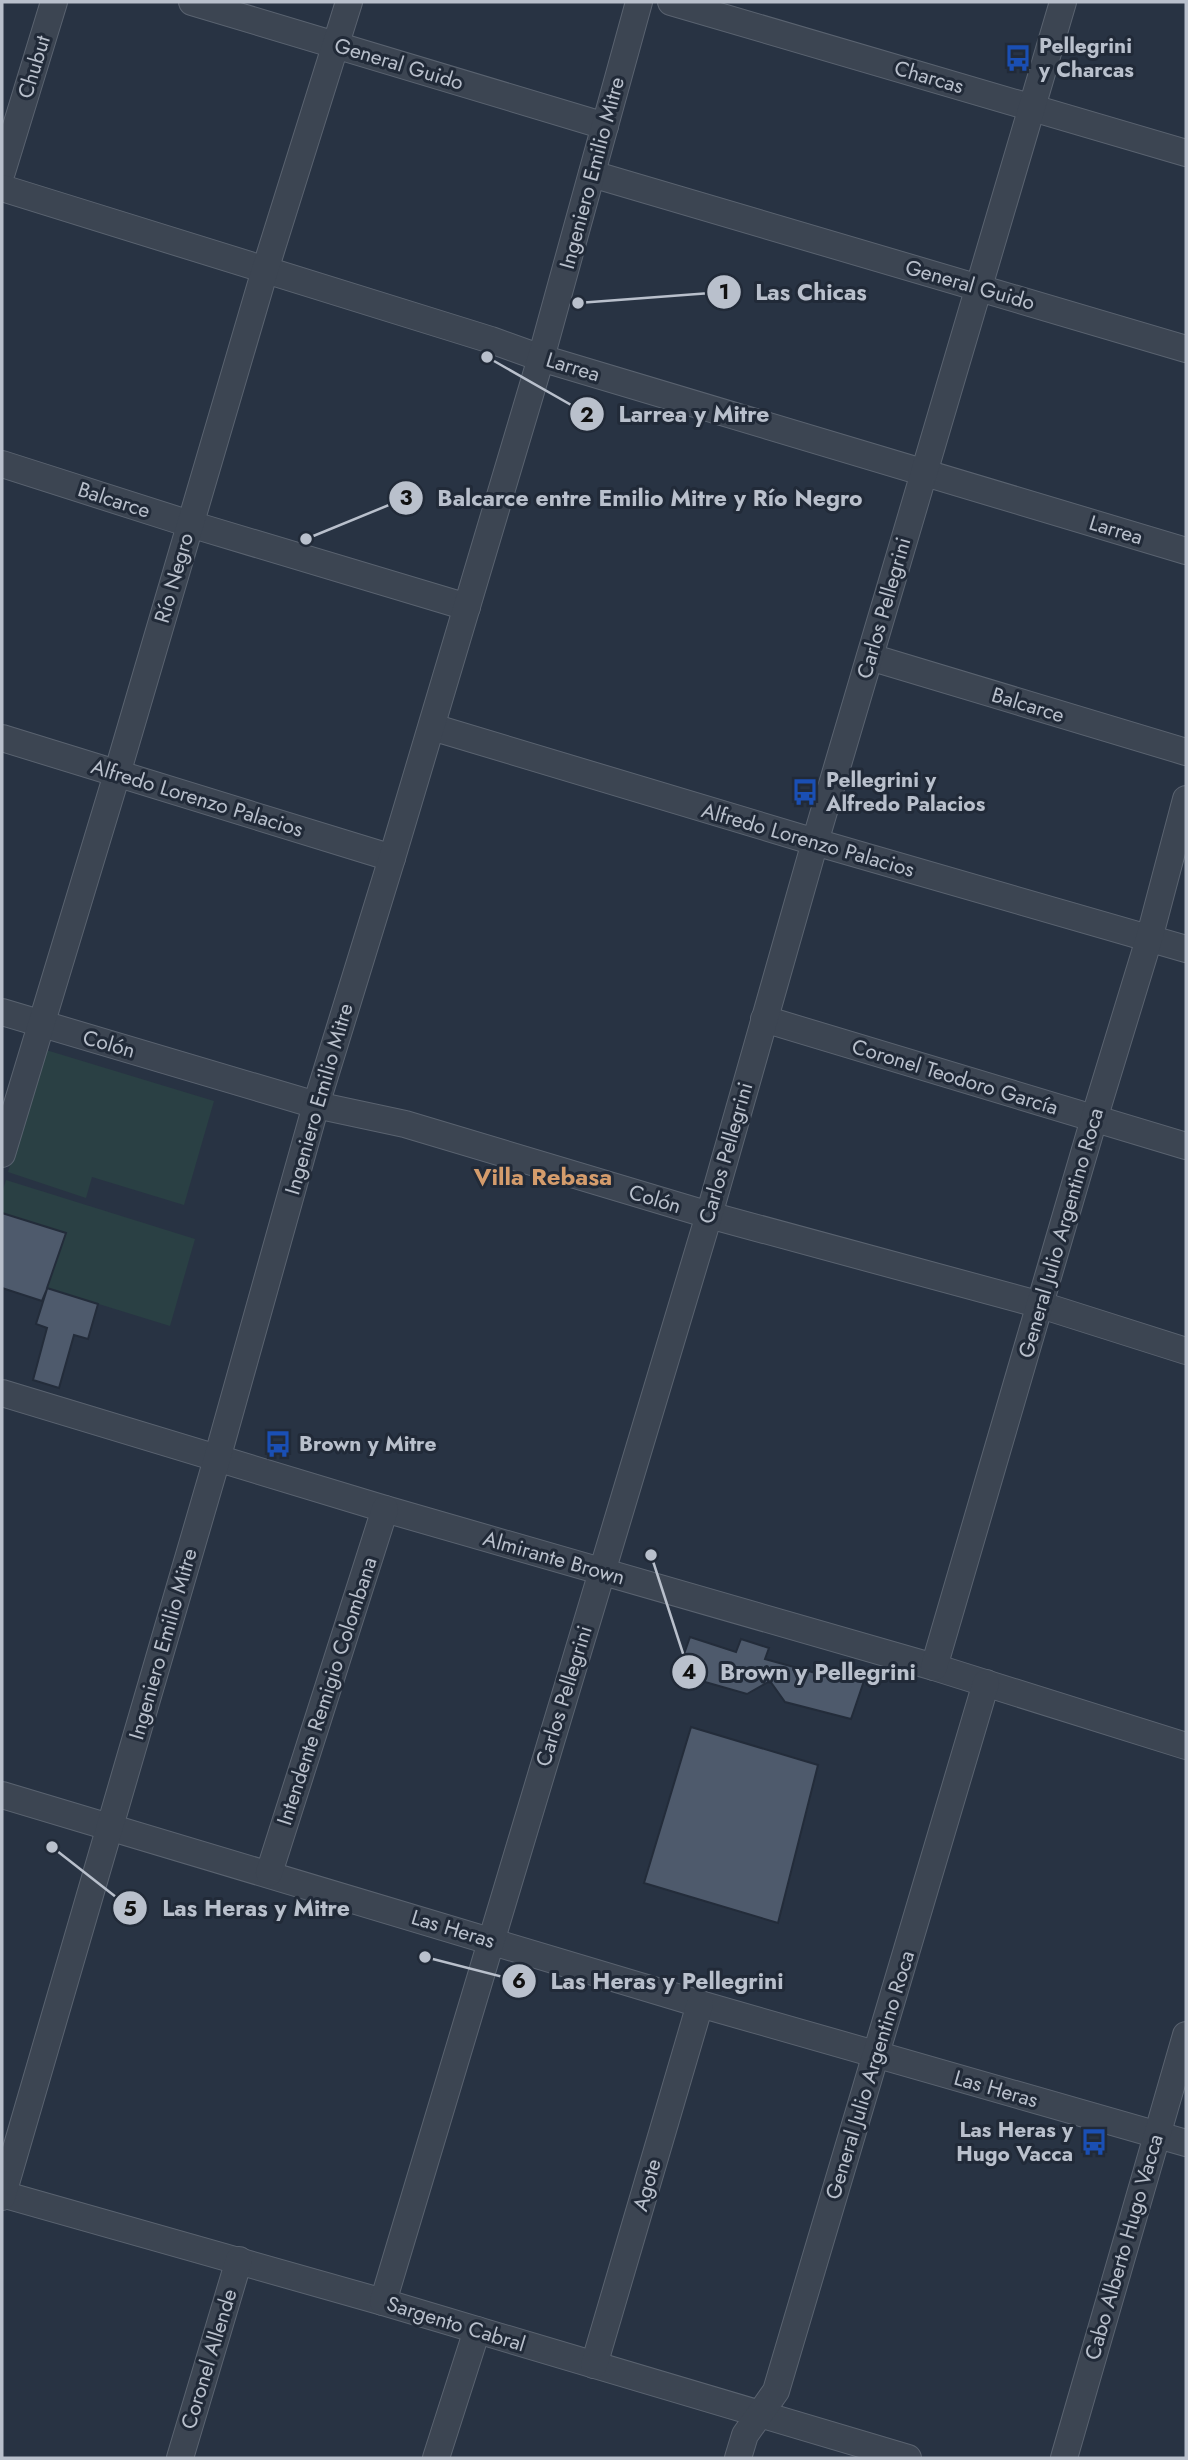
<svg xmlns="http://www.w3.org/2000/svg" width="1188" height="2460" font-family="Jost,sans-serif">
<style>
.green{fill:#2a4044}
.building{fill:#4e5a6c;stroke:#232c3a;stroke-width:2}
.lines{fill:none;stroke-linecap:round;stroke-linejoin:round}
.minor-casing{stroke:#5a6370;stroke-width:28}
.minor{stroke:#3c4552;stroke-width:26}
.labels{text-anchor:middle;stroke-width:6;stroke-linejoin:round;paint-order:stroke}
.poi-label{font-size:21px;font-weight:bold;fill:#b9c0cc;stroke:#212a38;text-anchor:start}
.street-label{font-size:21px;fill:#b9c0cc;stroke:#212a38}
.quarter-label{font-size:24px;font-weight:bold;fill:#d49c6c;stroke:#212a38}
.leader{fill:none;stroke:#b9c0cc;stroke-width:2.5}
.callout-dot{fill:#b9c0cc;stroke:#212a38;stroke-width:2.5}
.mark-label{font-size:21px;text-anchor:middle;font-weight:bold;fill:#111}
.callout-label{font-size:23px;text-anchor:middle;font-weight:bold;fill:#b9c0cc;stroke:#212a38;stroke-width:6;stroke-linejoin:round;paint-order:stroke}
</style>
<rect width="100%" height="100%" fill="#283343"/>
<g class="green">
<polygon points="46,1050 214,1101 184,1205 92,1177 86,1198 8,1172"/>
<polygon points="6,1180 195,1239 170,1326 47,1288 66,1233 2,1213 2,1193"/>
</g>
<g class="building">
<polygon points="2,1213 66,1233 47,1288 98,1304 88,1339 74,1335 59,1388 33,1380 47,1328 36,1324 47,1289 42,1301 2,1288"/>
<polygon points="690,1637 736,1652 741,1639 769,1648 765,1659 841,1680 844,1669 866,1675 851,1719 785,1702 770,1681 747,1694 677,1674"/>
<polygon points="691,1727 818,1765 778,1923 644,1883"/>
</g>
<g class="lines">
<defs>
<g id="minor">
<polyline points="192,2 605,126"/>
<polyline points="671,2 1186,153"/>
<polyline points="2,172 54,2"/>
<polyline points="592,174 1186,349"/>
<polyline points="2,188 491,340 541,358 1186,551"/>
<polyline points="2,464 190,524 467,607"/>
<polyline points="870,657 1186,752"/>
<polyline points="432,727 815,842 1186,949"/>
<polyline points="2,738 392,858"/>
<polyline points="2,1012 316,1105 405,1124 709,1215 1041,1305 1186,1351"/>
<polyline points="764,1019 1186,1146"/>
<polyline points="2,1154 117,774 265,270 349,2"/>
<polyline points="2,1393 385,1509 934,1667 1186,1746"/>
<polyline points="934,1667 1094,1119 1149,939 1186,799"/>
<polyline points="2,1795 700,2004 1186,2143"/>
<polyline points="269,1873 385,1509"/>
<polyline points="2,2194 383,2302 908,2458"/>
<polyline points="2,2197 217,1459 316,1105 392,858 541,358 639,2"/>
<polyline points="383,2302 709,1215 815,842 1063,2"/>
<polyline points="594,2365 700,2004"/>
<polyline points="180,2458 239,2260"/>
<polyline points="436,2458 477,2330"/>
<polyline points="738,2458 745,2435 776,2391 986,1683"/>
<polyline points="1064,2458 1186,2035"/>
</g>
</defs>
<use href="#minor" class="minor-casing"/>
<use href="#minor" class="minor"/>
</g>
<defs>
<symbol id="bus-bare" viewBox="-9 -9 18 18"><path d="M-5-6H5V4H4V6H2V4H-2V6H-4V4H-5ZM-3.5-4V0h7V-4ZM-3.5 1.2v1.5H-2V1.2ZM2 1.2v1.5H3.5V1.2Z" fill="#1a4fb4" stroke="#212a38" stroke-width="2.5" paint-order="stroke"/></symbol>
</defs>
<g fill-rule="evenodd">
<use href="#bus-bare" x="999" y="39" width="38" height="38"/>
<use href="#bus-bare" x="786" y="773" width="38" height="38"/>
<use href="#bus-bare" x="259" y="1425" width="38" height="38"/>
<use href="#bus-bare" x="1075" y="2123" width="38" height="38"/>
</g>
<g class="labels">
<g class="poi-label">
<text x="1039" y="53">Pellegrini<tspan x="1039" dy="24">y Charcas</tspan></text>
<text x="826" y="787">Pellegrini y<tspan x="826" dy="24">Alfredo Palacios</tspan></text>
<text x="299" y="1451">Brown y Mitre</text>
<text x="1073" y="2137" text-anchor="end">Las Heras y<tspan x="1073" dy="24">Hugo Vacca</tspan></text>
</g>
<g class="street-label">
<text transform="translate(399 64) rotate(17)" y="7">General Guido</text>
<text transform="translate(34 67) rotate(-73)" y="7">Chubut</text>
<text transform="translate(929 77) rotate(16)" y="7">Charcas</text>
<text transform="translate(592 173) rotate(-75)" y="7">Ingeniero Emilio Mitre</text>
<text transform="translate(970 285) rotate(16)" y="7">General Guido</text>
<text transform="translate(573 367) rotate(17)" y="7">Larrea</text>
<text transform="translate(114 500) rotate(18)" y="7">Balcarce</text>
<text transform="translate(1116 530) rotate(17)" y="7">Larrea</text>
<text transform="translate(174 578) rotate(-74)" y="7">Río Negro</text>
<text transform="translate(884 608) rotate(-74)" y="7">Carlos Pellegrini</text>
<text transform="translate(1028 705) rotate(17)" y="7">Balcarce</text>
<text transform="translate(197 798) rotate(17)" y="7">Alfredo Lorenzo Palacios</text>
<text transform="translate(808 840) rotate(16)" y="7">Alfredo Lorenzo Palacios</text>
<text transform="translate(109 1044) rotate(16)" y="7">Colón</text>
<text transform="translate(955 1077) rotate(17)" y="7">Coronel Teodoro García</text>
<text transform="translate(319 1099) rotate(-74)" y="7">Ingeniero Emilio Mitre</text>
<text transform="translate(726 1153) rotate(-74)" y="7">Carlos Pellegrini</text>
<text transform="translate(655 1199) rotate(17)" y="7">Colón</text>
<text transform="translate(1061 1233) rotate(-74)" y="7">General Julio Argentino Roca</text>
<text transform="translate(554 1558) rotate(16)" y="7">Almirante Brown</text>
<text transform="translate(163 1644) rotate(-74)" y="7">Ingeniero Emilio Mitre</text>
<text transform="translate(327 1691) rotate(-72)" y="7">Intendente Remigio Colombana</text>
<text transform="translate(564 1696) rotate(-73)" y="7">Carlos Pellegrini</text>
<text transform="translate(453 1929) rotate(17)" y="7">Las Heras</text>
<text transform="translate(870 2075) rotate(-73)" y="7">General Julio Argentino Roca</text>
<text transform="translate(996 2089) rotate(16)" y="7">Las Heras</text>
<text transform="translate(647 2185) rotate(-74)" y="7">Agote</text>
<text transform="translate(1124 2247) rotate(-74)" y="7">Cabo Alberto Hugo Vacca</text>
<text transform="translate(456 2324) rotate(17)" y="7">Sargento Cabral</text>
<text transform="translate(209 2359) rotate(-73)" y="7">Coronel Allende</text>
</g>
<g class="quarter-label">
<text x="543" y="1185">Villa Rebasa</text>
</g>
</g>
<path class="leader" d="M578 303L724 292M487 357L587 414M306 539L406 498M651 1555L689 1672M52 1847L130 1908M425 1957L519 1981"/>
<g class="callout-dot">
<circle cx="578" cy="303" r="7"/>
<circle cx="487" cy="357" r="7"/>
<circle cx="306" cy="539" r="7"/>
<circle cx="651" cy="1555" r="7"/>
<circle cx="52" cy="1847" r="7"/>
<circle cx="425" cy="1957" r="7"/>
<circle cx="724" cy="292" r="18"/>
<circle cx="587" cy="414" r="18"/>
<circle cx="406" cy="498" r="18"/>
<circle cx="689" cy="1672" r="18"/>
<circle cx="130" cy="1908" r="18"/>
<circle cx="519" cy="1981" r="18"/>
</g>
<g class="mark-label">
<text x="724" y="299">1</text>
<text x="587" y="422">2</text>
<text x="406" y="505">3</text>
<text x="689" y="1679">4</text>
<text x="130" y="1916">5</text>
<text x="519" y="1988">6</text>
</g>
<g class="callout-label">
<text x="811" y="300">Las Chicas</text>
<text x="694" y="422">Larrea y Mitre</text>
<text x="650" y="506">Balcarce entre Emilio Mitre y Río Negro</text>
<text x="818" y="1680">Brown y Pellegrini</text>
<text x="256" y="1916">Las Heras y Mitre</text>
<text x="667" y="1989">Las Heras y Pellegrini</text>
</g>
<rect width="1188" height="2460" fill="none" stroke="#b9c0cc" stroke-width="7"/>
</svg>
